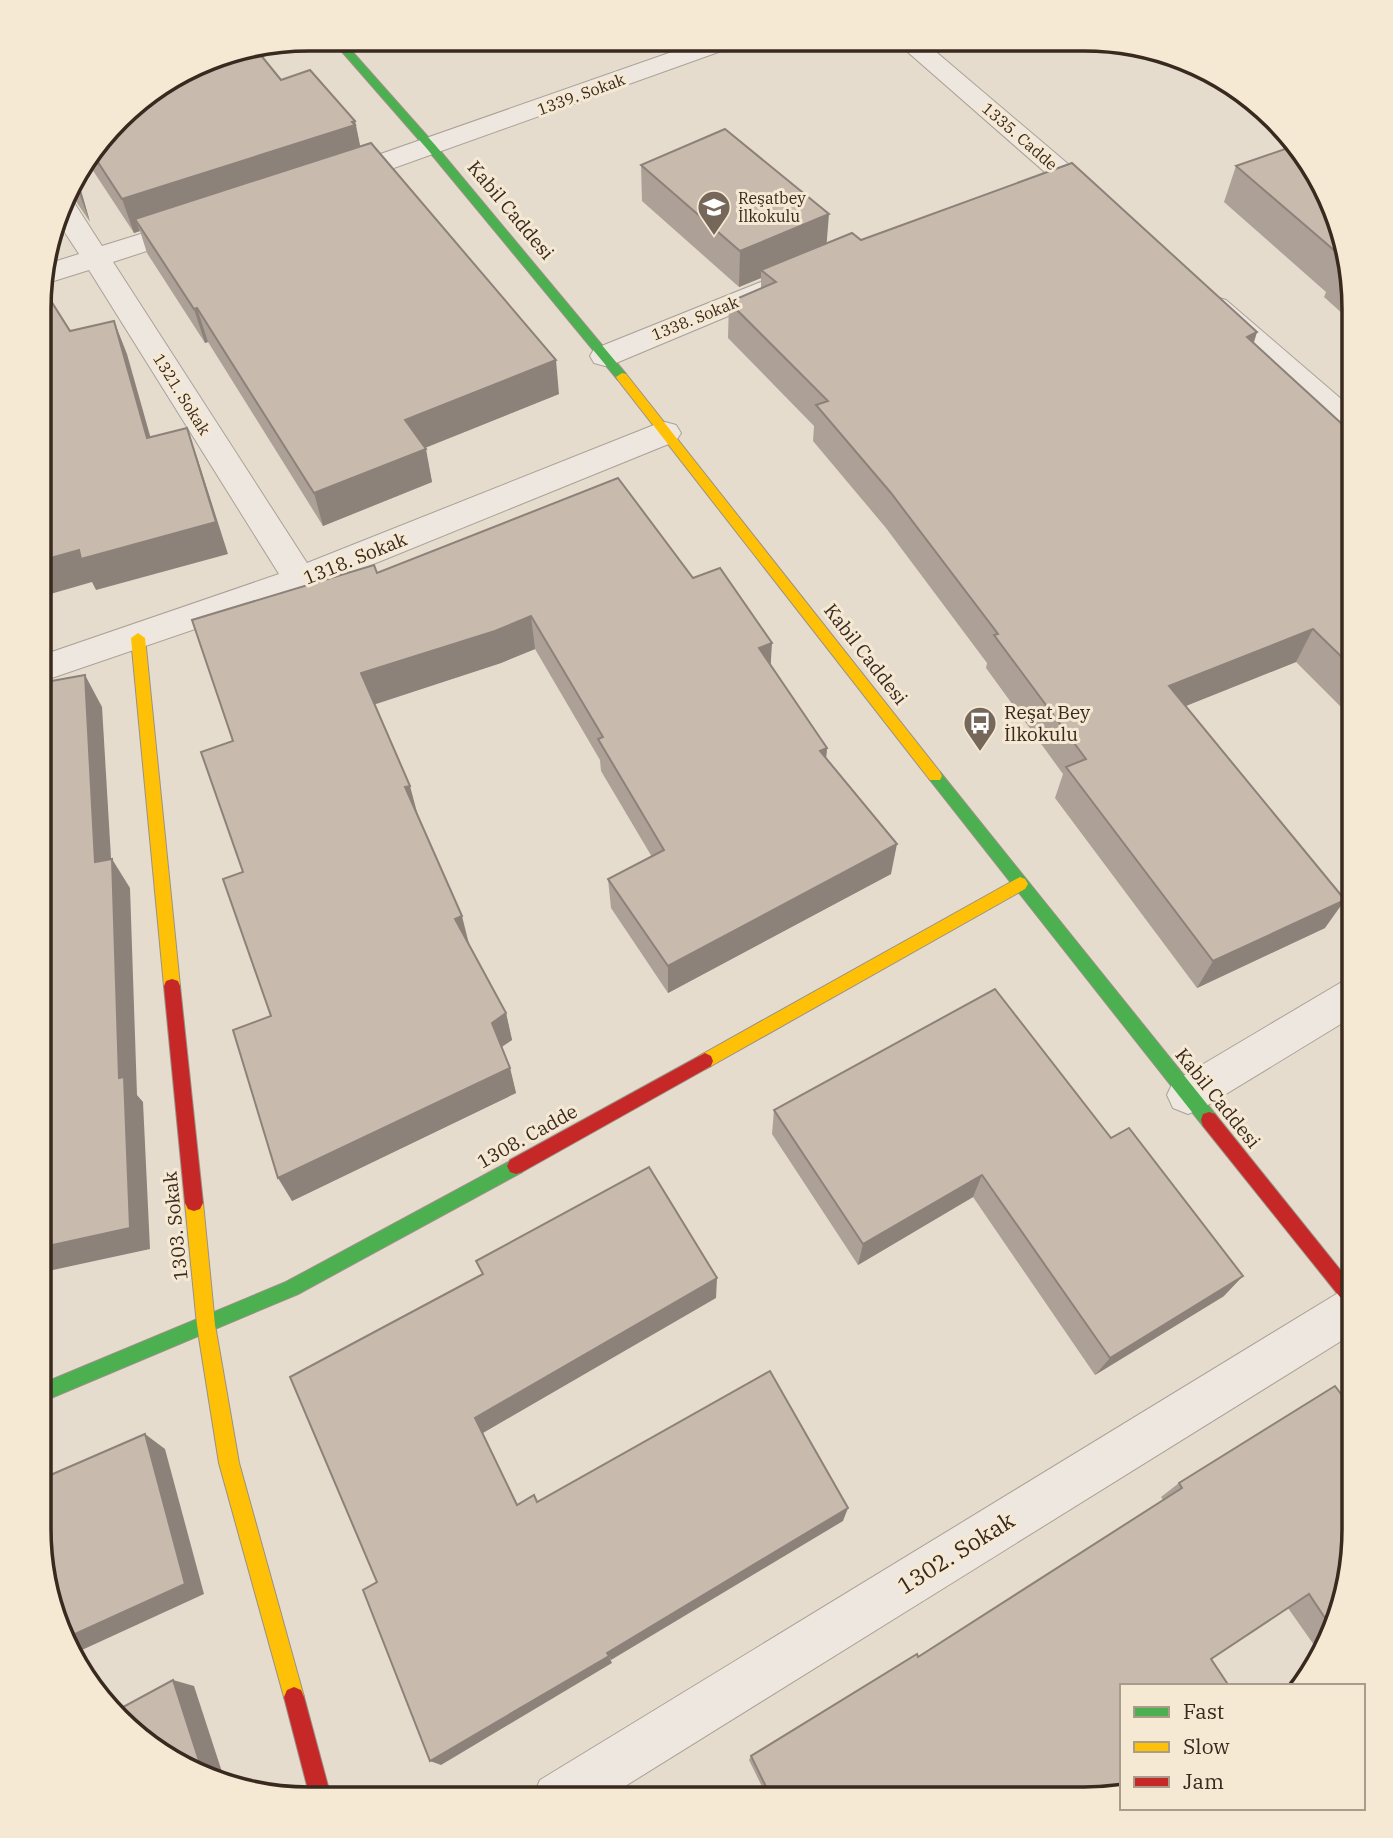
<svg xmlns="http://www.w3.org/2000/svg" width="1393" height="1838" font-family="'IBM Plex Serif',serif">
<style>
.lines{fill:none;stroke-linecap:round;stroke-linejoin:round}
.street-casing{stroke:#aaa196;stroke-width:2}
.fast-casing{stroke:#9a9186;stroke-width:2}
.slow-casing{stroke:#9a9186;stroke-width:2}
.jam-casing{stroke:#9a9186;stroke-width:2}
.street{fill:#ede7df;fill-rule:evenodd}
.fast{fill:#4caf50;fill-rule:evenodd}
.slow{fill:#ffc107;fill-rule:evenodd}
.jam{fill:#c62828;fill-rule:evenodd}
.wall{fill:#ada096}
.shaded-wall{fill:#8d827a}
.building{fill:#c9baae;stroke:#8d827a;stroke-width:2}
.labels{text-anchor:middle;stroke-width:6;stroke-linejoin:round;paint-order:stroke}
.far-street-label{font-size:16px;fill:#39291e;stroke:#f6e9d3}
.far-poi-label{font-size:16px;fill:#39291e;stroke:#f6e9d3;text-anchor:start}
.street-label{font-size:19px;fill:#39291e;stroke:#f6e9d3}
.poi-label{font-size:19px;fill:#39291e;stroke:#f6e9d3;text-anchor:start}
.near-street-label{font-size:23px;fill:#39291e;stroke:#f6e9d3}
.rim{fill:none;stroke:#39291e;stroke-width:3.5}
</style>
<rect width="100%" height="100%" fill="#e5dccd"/>
<g class="lines">
<defs>
<g id="street">
<polygon points="706,40 742,40 738,45 349,184 339,186 329,184 325,178 329,172"/>
<polygon points="894,40 922,40 1107,197 1111,203 1107,209 1097,212 1087,209"/>
<polygon points="66,199 73,201 102,246 192,218 202,221 206,227 202,233 113,262 307,563 654,425 665,422 676,425 681,433 676,441 312,589 40,682 40,656 279,574 89,270 41,285 44,265 79,254 58,222"/>
<polygon points="778,275 788,277 792,284 788,291 616,363 605,366 594,363 590,356 594,349"/>
<polygon points="1216,297 1226,300 1354,410 1354,438 1343,435 1206,314 1201,307 1206,300"/>
<polygon points="1354,978 1354,1016 1203,1108 1188,1114 1173,1108 1167,1095 1173,1082 1340,983"/>
<polygon points="1354,1286 1354,1333 606,1798 532,1798 540,1780 1338,1293"/>
</g>
<g id="fast">
<polygon points="331,39 341,39 436,146 626,374 626,380 618,380 428,150"/>
<polygon points="935,770 940,772 1215,1114 1217,1120 1215,1126 1209,1128 1203,1126 930,780 928,776 930,772"/>
<polygon points="516,1158 522,1160 525,1166 522,1172 298,1294 39,1403 39,1385 286,1282"/>
</g>
<g id="slow">
<polygon points="622,373 626,374 940,772 942,776 940,780 930,780 618,380 616,377"/>
<polygon points="138,633 145,638 180,986 178,991 172,993 166,991 164,986 131,638"/>
<polygon points="1020,877 1025,879 1028,884 1025,889 711,1066 705,1069 699,1066 697,1061 699,1056"/>
<polygon points="194,1195 200,1197 203,1203 215,1325 239,1463 304,1697 301,1704 294,1707 287,1704 284,1697 219,1463 197,1325 185,1203 188,1197"/>
</g>
<g id="jam">
<polygon points="172,979 178,981 180,986 203,1203 200,1209 194,1211 188,1209 185,1203 164,986 166,981"/>
<polygon points="705,1053 711,1056 713,1061 711,1066 522,1172 516,1174 510,1172 507,1166 510,1160"/>
<polygon points="1209,1112 1215,1114 1354,1287 1354,1310 1348,1307 1203,1126 1201,1120 1203,1114"/>
<polygon points="294,1687 301,1690 304,1697 331,1797 310,1797 284,1697 287,1690"/>
</g>
</defs>
<use href="#street" class="street-casing"/>
<use href="#fast" class="fast-casing"/>
<use href="#slow" class="slow-casing"/>
<use href="#jam" class="jam-casing"/>
<use href="#street" class="street"/>
<use href="#fast" class="fast"/>
<use href="#slow" class="slow"/>
<use href="#jam" class="jam"/>
</g>
<g class="wall">
<polygon points="281,80 355,121 360,146 559,394 425,448 432,482 323,526 208,342 205,343 147,253 140,231 134,233 86,160 131,105"/>
<polygon points="641,165 827,243 861,240 1257,332 1254,343 1354,435 1354,720 1296,662 1185,706 1325,928 1197,988 1055,798 1063,774 986,668 987,663 886,528 813,441 814,426 728,338 729,302 761,289 761,278 739,287 642,201"/>
<polygon points="1236,166 1326,189 1354,309 1354,324 1324,297 1326,292 1224,202"/>
<polygon points="76,173 90,222 75,200 67,197"/>
<polygon points="377,573 693,578 771,665 827,748 826,759 891,874 668,993 611,908 608,879 652,857 601,771 600,760 535,649 501,663 374,704 469,944 506,1013 512,1040 502,1047 510,1068 516,1093 292,1201 271,1016 243,872 233,741"/>
<polygon points="995,989 1224,1296 1095,1375 973,1197 858,1265 772,1134 774,1110"/>
<polygon points="1354,1088 1354,1101 1349,1094"/>
<polygon points="1179,1483 1340,1616 1321,1655 1288,1608 1211,1659 1084,1799 768,1799 749,1760 751,1756 918,1657 1163,1500 1161,1497"/>
</g>
<g class="shaded-wall">
<polygon points="355,121 362,155 135,219 140,231 134,233 122,199"/>
<polygon points="76,173 90,222 77,188 74,176"/>
<polygon points="829,214 826,251 761,270 761,278 739,287 740,251"/>
<polygon points="58,222 64,236 52,239"/>
<polygon points="197,308 208,342 205,343 194,309"/>
<polygon points="114,321 127,354 160,471 147,438"/>
<polygon points="1257,332 1244,368 1247,337"/>
<polygon points="556,360 559,394 412,453 405,420"/>
<polygon points="187,428 198,460 228,554 96,590 92,582 40,597 40,561"/>
<polygon points="426,449 432,482 323,526 314,493"/>
<polygon points="531,616 535,649 501,663 370,706 361,673"/>
<polygon points="1313,629 1296,662 1156,718 1169,686"/>
<polygon points="772,643 770,676 759,648"/>
<polygon points="85,675 102,707 113,891 95,862"/>
<polygon points="827,748 824,779 820,751"/>
<polygon points="410,786 418,816 405,787"/>
<polygon points="897,844 891,874 668,993 668,966"/>
<polygon points="112,859 130,888 137,1095 143,1102 150,1249 39,1273 39,1248 119,1078"/>
<polygon points="1345,900 1325,928 1197,988 1213,961"/>
<polygon points="462,916 469,944 455,919"/>
<polygon points="506,1013 512,1040 498,1049 492,1023"/>
<polygon points="510,1068 516,1093 292,1201 278,1178"/>
<polygon points="982,1175 973,1197 858,1265 863,1244"/>
<polygon points="1243,1276 1224,1296 1095,1375 1110,1358"/>
<polygon points="717,1278 716,1298 483,1433 523,1517 475,1418"/>
<polygon points="145,1434 165,1449 204,1594 71,1655 67,1649 64,1639"/>
<polygon points="848,1508 843,1521 611,1660 607,1653"/>
<polygon points="609,1656 612,1663 441,1765 430,1761"/>
<polygon points="173,1680 194,1686 224,1778 202,1770"/>
</g>
<g class="building">
<polygon points="255,48 281,80 310,70 355,121 352,122 355,125 122,199 92,153 131,105 222,53"/>
<polygon points="725,129 829,214 740,251 641,165"/>
<polygon points="371,143 556,360 405,420 426,449 314,493 197,308 194,309 135,219"/>
<polygon points="1291,147 1326,189 1342,257 1236,166"/>
<polygon points="1072,163 1257,332 1247,337 1354,435 1354,669 1313,629 1169,686 1345,900 1213,961 1066,767 1086,759 994,635 998,634 891,493 816,405 828,401 729,302 776,282 761,270 852,233 861,240"/>
<polygon points="74,176 77,188 72,181"/>
<polygon points="1343,259 1345,267 1338,261"/>
<polygon points="41,285 70,331 114,321 147,438 187,428 216,522 81,559 79,550 40,561"/>
<polygon points="618,478 693,578 720,568 772,643 759,648 827,748 820,751 897,844 668,966 608,879 664,850 598,739 603,737 531,616 495,631 361,673 410,786 405,787 462,916 455,919 506,1013 492,1023 510,1068 278,1178 233,1030 271,1016 223,879 243,872 201,752 233,741 192,620 374,565 377,573"/>
<polygon points="85,675 95,862 112,859 119,1078 124,1077 130,1228 39,1248 40,683"/>
<polygon points="995,989 1111,1138 1129,1128 1243,1276 1110,1358 982,1175 863,1244 774,1110"/>
<polygon points="649,1167 717,1278 475,1418 517,1505 534,1495 537,1502 770,1371 848,1508 607,1653 609,1656 430,1761 363,1590 377,1582 290,1377 483,1274 476,1261"/>
<polygon points="1335,1386 1354,1411 1354,1547 1340,1616 1333,1630 1309,1594 1211,1659 1229,1686 1122,1686 1122,1791 1084,1799 772,1799 751,1756 917,1654 918,1657 1182,1488 1179,1483"/>
<polygon points="145,1434 185,1584 64,1639 38,1529 39,1480"/>
<polygon points="173,1680 202,1770 158,1754 112,1713"/>
</g>
<defs>
<symbol id="school-pin" viewBox="-11 -11 22 30"><path d="M0 17L-7.5 6A9.5 9.5 0 1 1 7.5 6Z" fill="#75685b" stroke="#f6e9d3"/><path d="M0-5L7-2L0 1L-7-2ZM-4 1L0 2.5L4 1V4Q0 6-4 4Z" fill="#fff"/></symbol>
<symbol id="bus-pin" viewBox="-11 -11 22 30"><path d="M0 17L-7.5 6A9.5 9.5 0 1 1 7.5 6Z" fill="#75685b" stroke="#f6e9d3"/><path d="M-5-6H5V4H4V6H2V4H-2V6H-4V4H-5ZM-3.5-4V0h7V-4ZM-3.5 1.2v1.5H-2V1.2ZM2 1.2v1.5H3.5V1.2Z" fill="#fff"/></symbol>
</defs>
<g fill-rule="evenodd">
<use href="#school-pin" x="695" y="188" width="38" height="52"/>
<use href="#bus-pin" x="961" y="704" width="38" height="52"/>
</g>
<g class="labels">
<g class="far-street-label">
<text transform="translate(581 94) rotate(-20)" y="6">1339. Sokak</text>
<text transform="translate(1020 136) rotate(41)" y="6">1335. Cadde</text>
<text transform="translate(695 318) rotate(-22)" y="6">1338. Sokak</text>
<text transform="translate(182 394) rotate(58)" y="6">1321. Sokak</text>
</g>
<g class="far-poi-label">
<text x="738" y="204">Reşatbey<tspan x="738" dy="18">İlkokulu</tspan></text>
</g>
<g class="street-label">
<text transform="translate(511 210) rotate(50)" y="7">Kabil Caddesi</text>
<text transform="translate(355 558) rotate(-22)" y="7">1318. Sokak</text>
<text transform="translate(866 654) rotate(52)" y="7">Kabil Caddesi</text>
<text transform="translate(1218 1098) rotate(51)" y="7">Kabil Caddesi</text>
<text transform="translate(527 1136) rotate(-29)" y="7">1308. Cadde</text>
<text transform="translate(175 1226) rotate(-96)" y="7">1303. Sokak</text>
</g>
<g class="poi-label">
<text x="1004" y="719">Reşat Bey<tspan x="1004" dy="22">İlkokulu</tspan></text>
</g>
<g class="near-street-label">
<text transform="translate(956 1553) rotate(-32)" y="8">1302. Sokak</text>
</g>
</g>
<path d="M0 0H1393V1838H0ZM309 51H1084A258 258 0 0 1 1342 309V1529A258 258 0 0 1 1084 1787H309A258 258 0 0 1 51 1529V309A258 258 0 0 1 309 51Z" fill="#f6e9d3" fill-rule="evenodd"/>
<path class="rim" d="M309 51H1084A258 258 0 0 1 1342 309V1529A258 258 0 0 1 1084 1787H309A258 258 0 0 1 51 1529V309A258 258 0 0 1 309 51Z"/>
<rect x="1120" y="1684" width="245" height="126" fill="#f6e9d3" stroke="#aa9c8b" stroke-width="2"/>
<rect x="1134" y="1707" width="35" height="10" fill="#4caf50" stroke="#aa9c8b" stroke-width="2"/>
<text x="1183" y="1719" font-size="21" fill="#39291e">Fast</text>
<rect x="1134" y="1742" width="35" height="10" fill="#ffc107" stroke="#aa9c8b" stroke-width="2"/>
<text x="1183" y="1754" font-size="21" fill="#39291e">Slow</text>
<rect x="1134" y="1777" width="35" height="10" fill="#c62828" stroke="#aa9c8b" stroke-width="2"/>
<text x="1183" y="1789" font-size="21" fill="#39291e">Jam</text>
</svg>
